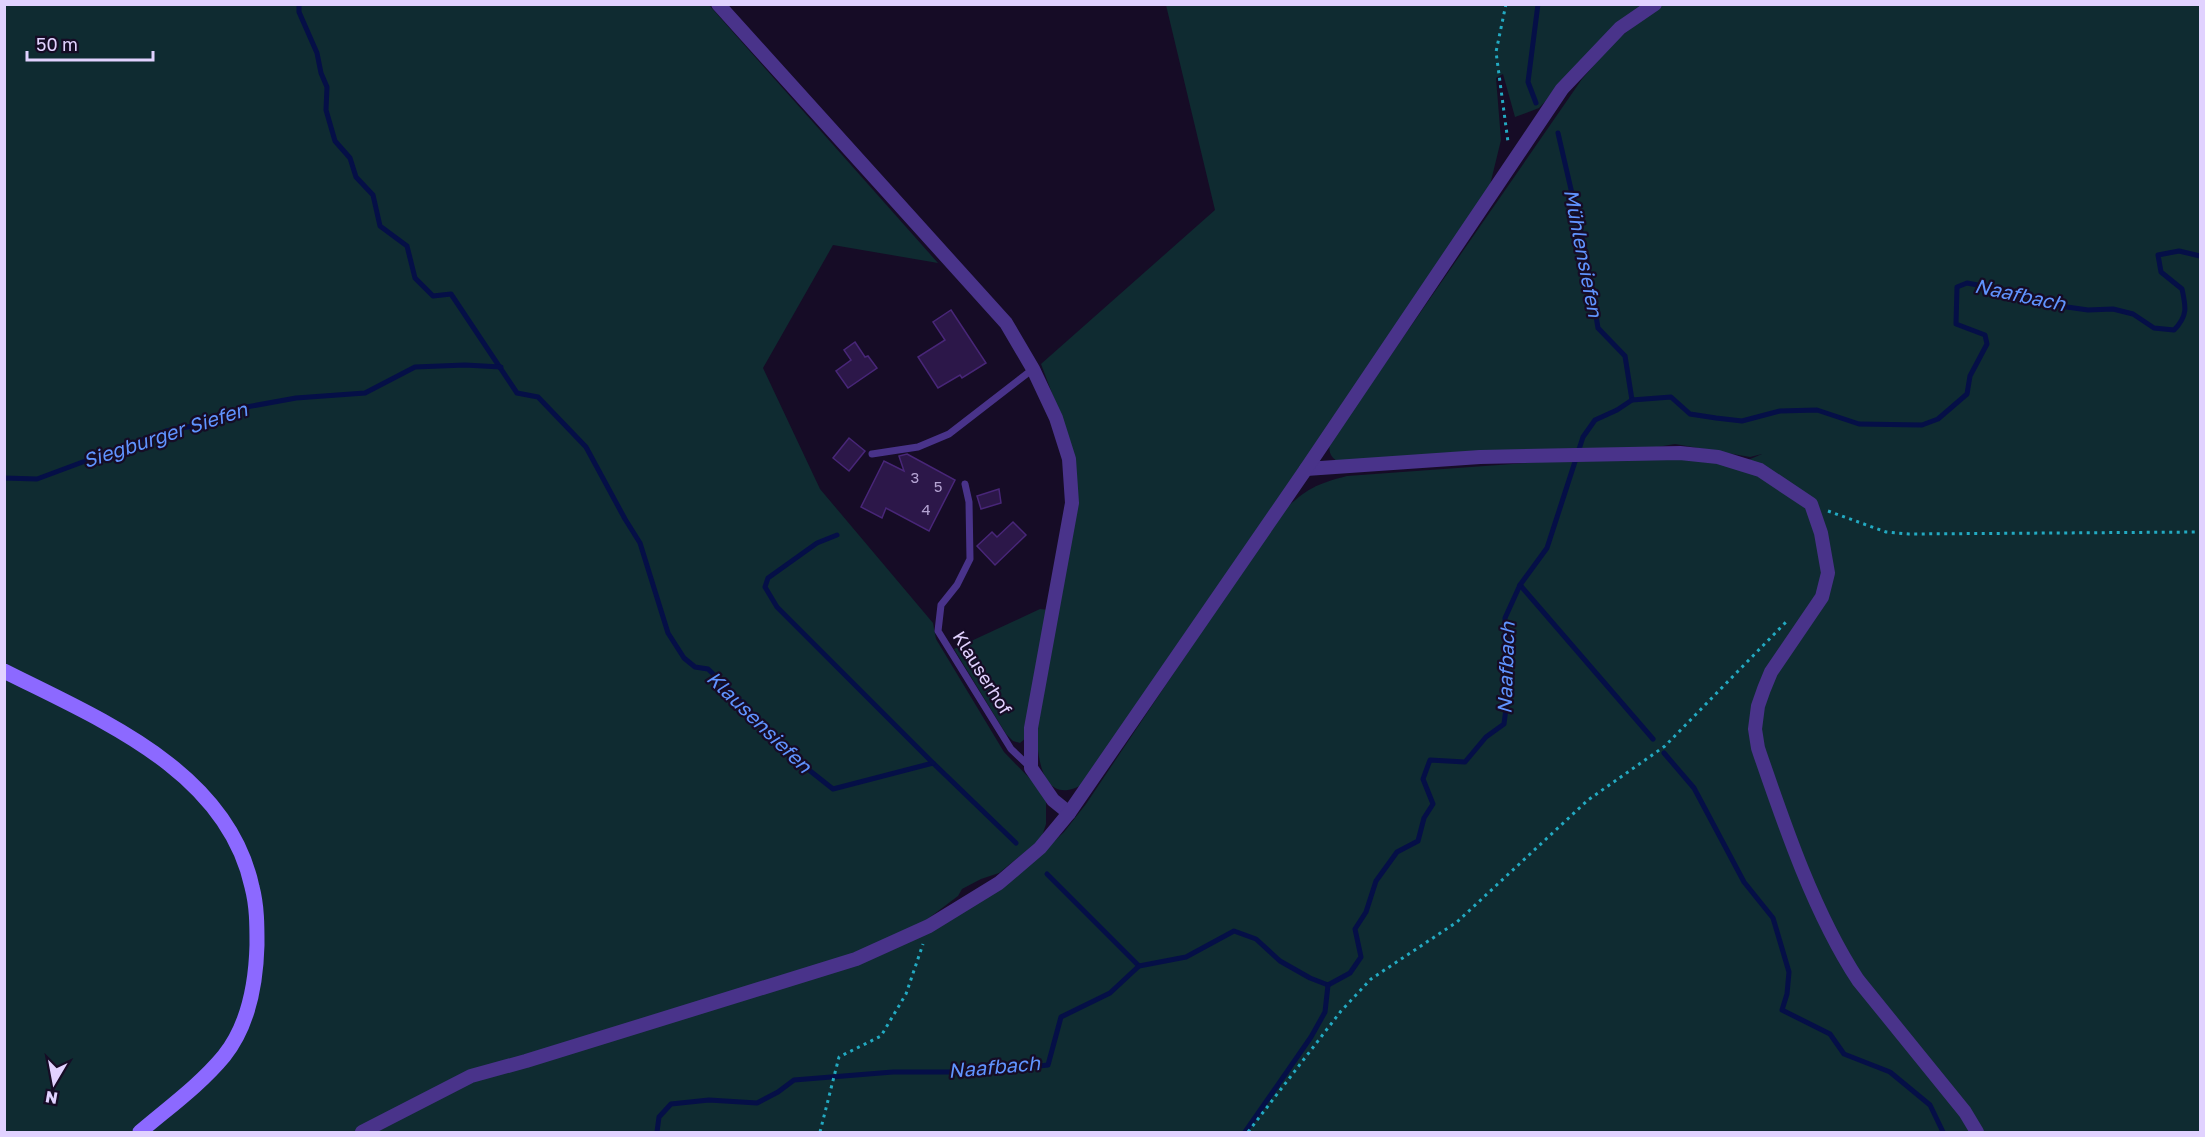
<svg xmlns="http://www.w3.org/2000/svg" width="2205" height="1137" font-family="'Golos Text',sans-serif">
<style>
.green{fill:#0f2b31;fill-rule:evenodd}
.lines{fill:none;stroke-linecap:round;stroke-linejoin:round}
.stream{stroke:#050f47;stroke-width:5}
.building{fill:#2c1749;stroke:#482678;stroke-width:1.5}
.path{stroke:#23aac2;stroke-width:3;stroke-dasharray:3 4.5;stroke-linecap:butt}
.lane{stroke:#49338a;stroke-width:7}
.street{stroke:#49338a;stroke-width:14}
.secondary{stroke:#8c69ff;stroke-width:15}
.labels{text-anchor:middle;stroke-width:4.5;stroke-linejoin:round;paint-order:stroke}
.number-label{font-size:15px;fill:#b4a3d2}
.street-label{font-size:18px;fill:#e1d2ff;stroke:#160c26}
.water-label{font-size:20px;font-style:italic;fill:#6094ff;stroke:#160c26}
</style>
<rect width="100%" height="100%" fill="#160c26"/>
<g class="green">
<path d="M1663 4 2200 5V1132H5L4 5H709L938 263 833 245 763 368 820 489 933 623 936 639 1004 752 1038 787 1046 802V824L1041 839 999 873 981 879 962 889 958 896 917 927 1042 853 1064 832 1086 804 1281 513C1305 490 1315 484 1347 476L1554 461 1340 463C1331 458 1328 453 1330 443L1582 79 1616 40ZM1675 444 1750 457 1762 454 1748 460 1610 455Z"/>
<path d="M1166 5H1644L1628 15 1539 108 1515 117 1503 74 1496 78 1501 140 1490 185 1481 201 1085 783C1042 810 1036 755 1037 725L1076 509 1070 441 1041 364 1215 210Z"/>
<polygon points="1040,609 1049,610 1027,737 1020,743 1013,741 1006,734 954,649"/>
</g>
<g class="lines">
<g class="stream">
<polyline points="299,4 299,12 317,53 321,73 327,87 326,110 335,141 350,158 356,177 373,195 380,226 407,246 415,278 433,296 451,294 517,393 538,397 586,447 625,519 640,543 668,633 684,658 695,667 708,669 731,691 736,699 744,703 758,723 774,736 790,755 833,789 933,763 1016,843"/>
<polyline points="1536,103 1528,82 1538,4"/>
<polyline points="1558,133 1585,250 1598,328 1625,356 1632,400"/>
<polyline points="4,478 37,479 166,431 213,422 241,408 296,398 365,393 415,367 465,365 501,367"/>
<polyline points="837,535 817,543 768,578 765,587 777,607 933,763"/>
<polyline points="1520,585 1653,739"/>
<polyline points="1664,753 1694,788 1744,882 1773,918 1789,972 1787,994 1782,1010 1830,1034 1844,1054 1890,1072 1930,1105 1943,1132"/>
<polyline points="1047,874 1139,966"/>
<path d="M657 1132 659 1117 671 1104 709 1100 757 1103 778 1092 794 1080 893 1072H982L1048 1065 1061 1017 1110 993 1139 966 1186 957 1234 931 1256 939 1280 961 1310 978 1328 985 1350 973 1361 957 1355 929 1366 912 1376 881 1397 852 1418 841 1424 818 1433 804 1423 779 1430 760 1465 762 1486 737 1504 724 1508 693 1505 618 1520 585 1547 548 1583 437 1595 420 1617 410 1632 400 1671 397 1690 414 1716 418 1742 421 1780 411 1817 410 1859 424 1922 425 1938 419 1967 394 1970 376 1987 344 1985 335 1956 324 1957 287 1967 283 2020 293 2060 306 2088 310 2113 309 2133 314 2154 328 2174 330C2188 316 2186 307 2182 289L2161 272 2158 255 2179 251 2200 256"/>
<polyline points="1245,1132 1311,1037 1325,1012 1328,985"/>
</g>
</g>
<g class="building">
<polygon points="951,310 986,363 962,378 960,375 938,388 918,357 945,340 933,322"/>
<polygon points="855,342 865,357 868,356 877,368 848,388 836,371 851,360 844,350"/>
<polygon points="849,438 865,451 849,471 833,458"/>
<polygon points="907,454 955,480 929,531 886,508 882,518 861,507 884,461 904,471 899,456"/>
<polygon points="999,489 1001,503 981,509 977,496"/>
<polygon points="1013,522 1026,535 995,565 977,546 992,532 997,537"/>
</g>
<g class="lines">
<g class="path">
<polyline points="1506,4 1496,52 1508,142"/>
<polyline points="1828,511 1886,532 1909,534 2200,532"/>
<polyline points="820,1132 839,1057 881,1036 906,994 923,944"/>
<polyline points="1248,1132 1341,1011 1371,979 1457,922 1588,800 1665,746 1786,622"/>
</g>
<g class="lane">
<polyline points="872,454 918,447 949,434 1033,369"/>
<polyline points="965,484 969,502 970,559 957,585 941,605 938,631 1011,749 1031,768"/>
</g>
<g class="street">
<polyline points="718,4 1006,323 1033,369 1056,418 1069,459 1072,503 1031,728 1031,768 1053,800 1069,813"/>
<path d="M1306 469 1480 457 1680 453 1718 457 1760 470 1811 504 1821 533 1828 573 1822 597 1771 672 1764 689 1758 706 1755 729 1758 748C1784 824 1814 913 1858 980L1965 1112 1977 1132"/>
<polyline points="362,1132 471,1076 526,1061 856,959 929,926 999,883 1040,848 1069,813 1306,469 1562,89 1620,28 1655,4"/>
</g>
<path class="secondary" d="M4 671C99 719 227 770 252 887 257 906 257 925 257 945 256 983 248 1026 224 1056 200 1085 168 1108 140 1132"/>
</g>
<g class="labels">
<g class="number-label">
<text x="915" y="483">3</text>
<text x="938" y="492">5</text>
<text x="926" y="515">4</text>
</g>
<g class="street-label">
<text transform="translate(982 673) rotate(58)" y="6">Klauserhof</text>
</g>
<g class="water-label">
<text transform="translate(1583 253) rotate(79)" y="7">Mühlensiefen</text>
<text transform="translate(2020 295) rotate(12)" y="7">Naafbach</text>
<text transform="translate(165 435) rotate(-18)" y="7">Siegburger Siefen</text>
<text transform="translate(1506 668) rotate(-88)" y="7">Naafbach</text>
<text transform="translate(759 722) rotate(44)" y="7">Klausensiefen</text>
<text transform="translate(994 1067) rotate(-5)" y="7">Naafbach</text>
</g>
</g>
<rect width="2205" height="1137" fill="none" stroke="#e1d2ff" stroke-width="12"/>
<g transform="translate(54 1083) rotate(190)" stroke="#160c26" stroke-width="4.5" paint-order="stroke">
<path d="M0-4.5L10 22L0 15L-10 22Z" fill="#e1d2ff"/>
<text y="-9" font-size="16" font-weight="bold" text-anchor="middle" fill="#e1d2ff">N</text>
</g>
<path d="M27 51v9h126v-9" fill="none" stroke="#e1d2ff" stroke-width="3"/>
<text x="36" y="51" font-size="18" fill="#e1d2ff" stroke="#160c26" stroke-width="4.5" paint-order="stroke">50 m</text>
</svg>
